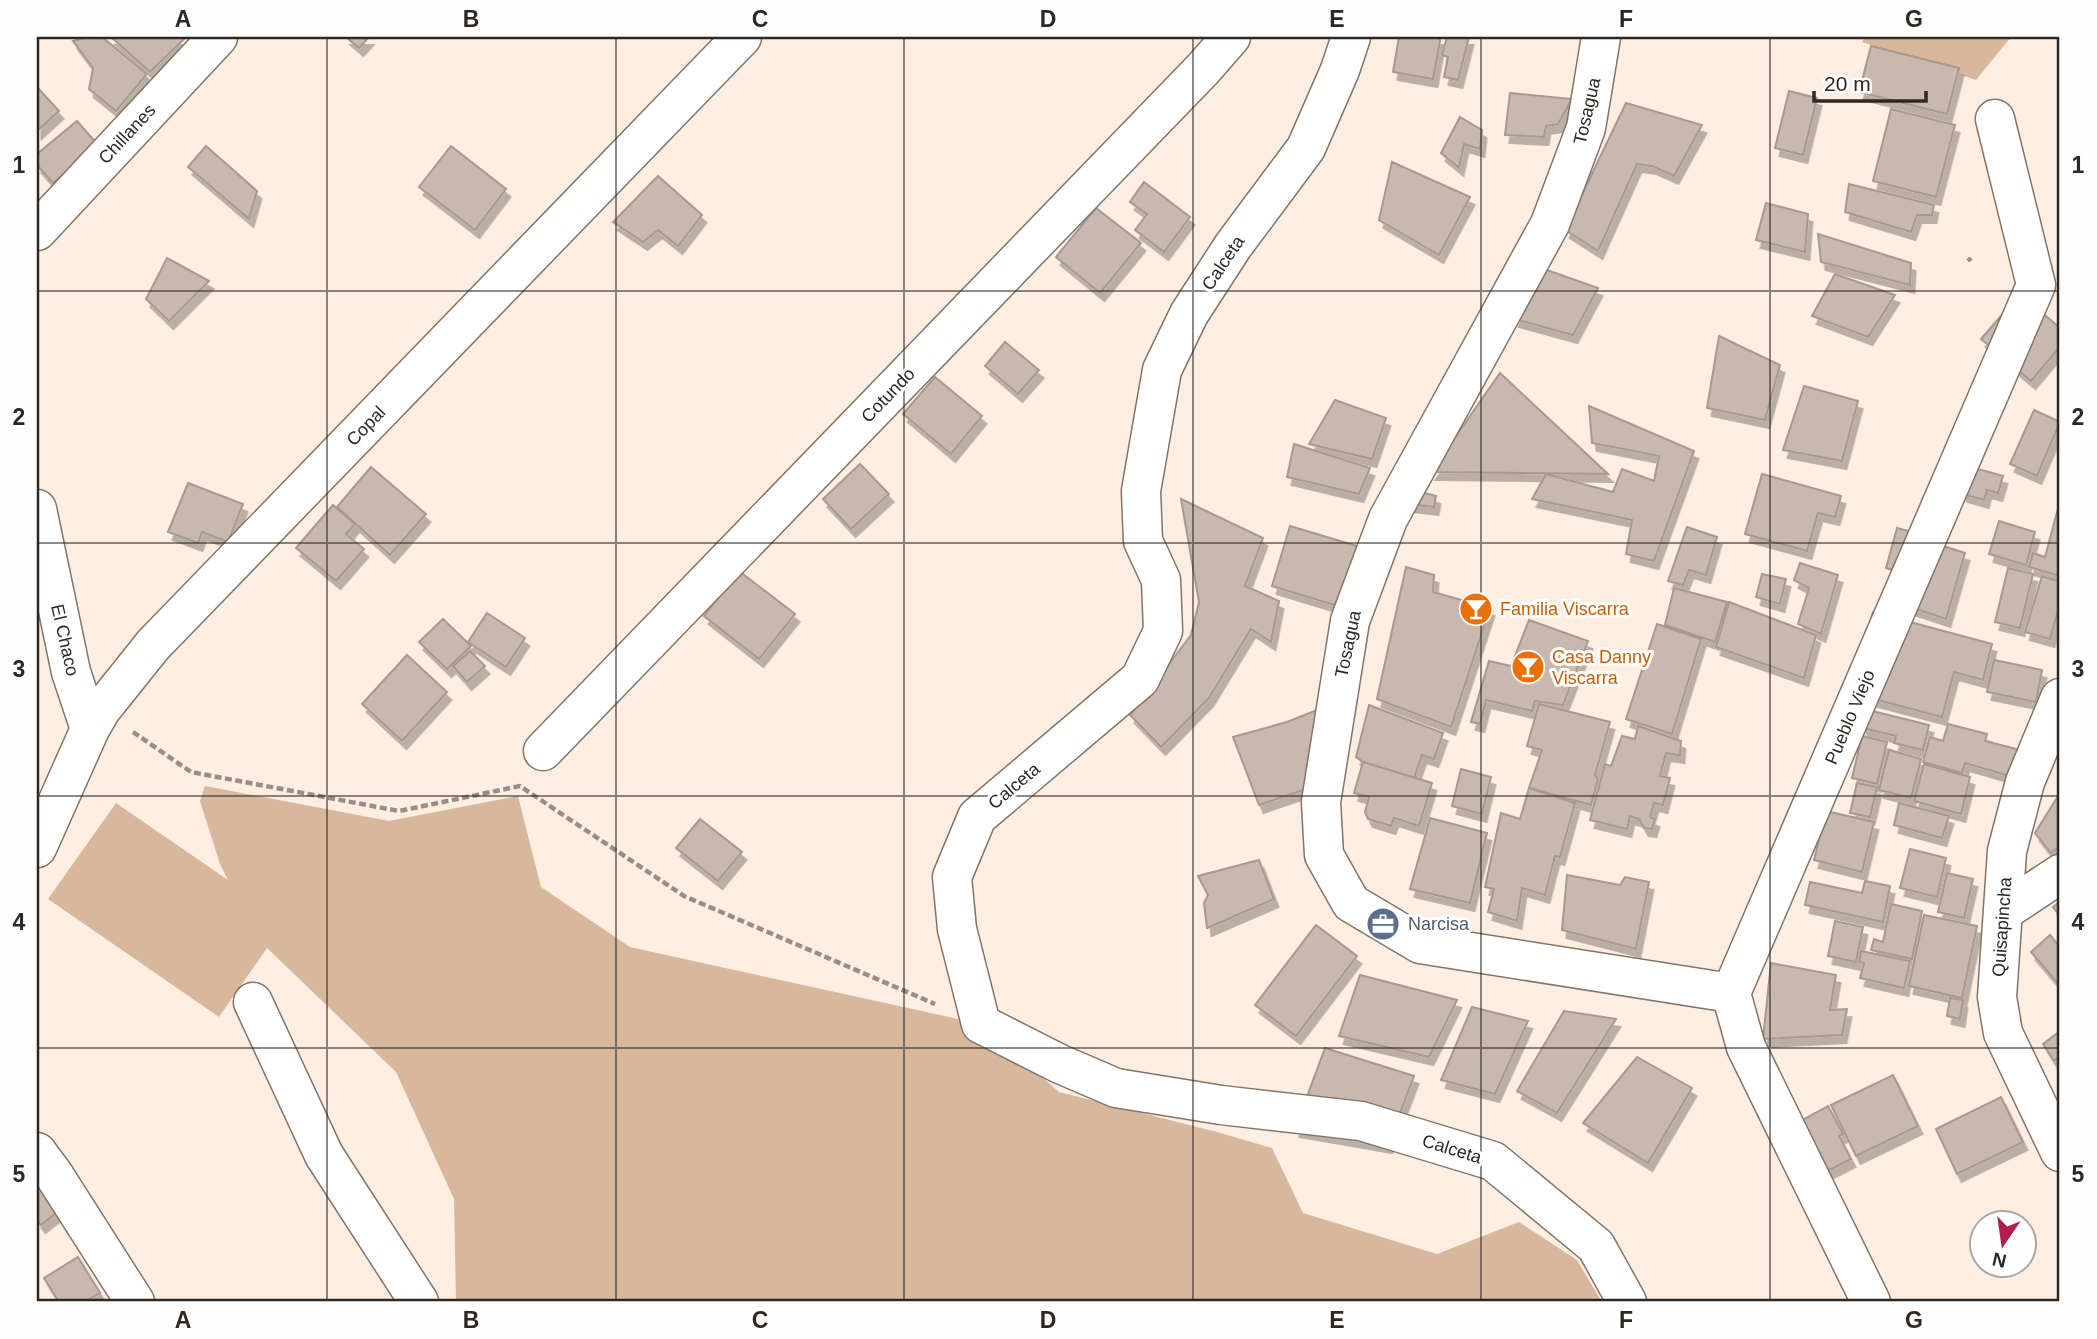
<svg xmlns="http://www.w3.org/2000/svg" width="2097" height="1339" font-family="Arial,sans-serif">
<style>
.green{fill:#d7b89d}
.building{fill:#c8b8ad;stroke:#a8988e;stroke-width:2;filter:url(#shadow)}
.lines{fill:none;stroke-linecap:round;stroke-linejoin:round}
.minor-casing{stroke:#827469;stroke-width:41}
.path{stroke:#988e85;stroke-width:4.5;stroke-dasharray:7 3.5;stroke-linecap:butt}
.minor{stroke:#fff;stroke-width:38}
.grid{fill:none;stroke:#2d2823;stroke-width:2;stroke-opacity:0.55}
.labels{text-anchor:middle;stroke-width:6;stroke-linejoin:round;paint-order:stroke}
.street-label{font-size:18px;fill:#2d2823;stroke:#fefefe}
.food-label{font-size:18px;fill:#c56008;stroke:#fefefe;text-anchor:start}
.service-label{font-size:18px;fill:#4e5e75;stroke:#fefefe;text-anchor:start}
.neatline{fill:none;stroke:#2d2823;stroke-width:2.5}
.grid-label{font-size:23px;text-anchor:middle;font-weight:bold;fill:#2d2823}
</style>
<defs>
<filter id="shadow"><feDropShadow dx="4.5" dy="8" stdDeviation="0" flood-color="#0004"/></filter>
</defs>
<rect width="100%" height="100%" fill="#fdeee1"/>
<g class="green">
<polygon points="1865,37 2011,37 1976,80 1862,42"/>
<polygon points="205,786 389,821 518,796 541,887 630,947 981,1024 1059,1092 1217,1132 1272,1148 1303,1213 1437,1254 1519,1222 1577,1260 1602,1302 456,1302 454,1199 396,1072 267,948 219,1017 48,899 116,803 228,880 220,864 200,801"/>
</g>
<g class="building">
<polygon points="86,37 102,37 147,74 116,111 89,89 93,68 73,41"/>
<polygon points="111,37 182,37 184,39 150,72"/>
<polygon points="346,37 369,37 359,48"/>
<polygon points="1399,37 1439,37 1440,41 1433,79 1393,72"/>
<polygon points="1447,37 1469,37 1458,80 1444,77 1448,57 1442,55"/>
<polygon points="1871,46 1959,68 1947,114 1859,92"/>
<polygon points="37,87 59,111 37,131"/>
<polygon points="1789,91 1817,98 1803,155 1775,148"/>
<polygon points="1510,93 1572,99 1558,124 1546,126 1544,137 1505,135"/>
<polygon points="1626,103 1702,125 1674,176 1652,166 1637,164 1598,251 1565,230"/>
<polygon points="1891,109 1955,125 1936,197 1873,181"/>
<polygon points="1460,117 1482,130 1480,149 1464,144 1459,168 1441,153"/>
<polygon points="77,121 98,145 53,183 37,165 37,154"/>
<polygon points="206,146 257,191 249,219 188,167"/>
<polygon points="451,146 506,189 475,230 419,187"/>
<polygon points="1392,162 1470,197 1439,255 1379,220"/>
<polygon points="658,176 702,215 678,246 658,230 643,242 613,222"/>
<polygon points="1144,182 1190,217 1164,252 1135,230 1147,214 1130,202"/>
<polygon points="1849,184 1934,205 1932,215 1917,215 1911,232 1845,212"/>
<polygon points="1766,203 1808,214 1805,252 1756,240"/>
<polygon points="1096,208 1141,243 1100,293 1056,257"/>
<polygon points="1818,234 1911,263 1910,285 1821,262"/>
<polygon points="167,258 209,281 169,321 146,299"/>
<polygon points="1544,269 1598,288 1573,335 1514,319"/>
<polygon points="1835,274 1895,295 1868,337 1812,316"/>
<polygon points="2020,294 2060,328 2060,347 2031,381 1981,339"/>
<polygon points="1719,336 1780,365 1765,420 1707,408"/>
<polygon points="1005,342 1039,370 1018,394 985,366"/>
<polygon points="1500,373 1608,474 1431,472"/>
<polygon points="935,377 982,416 951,454 903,414"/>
<polygon points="1804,386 1858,401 1842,461 1783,450"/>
<polygon points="1335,400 1386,418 1372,459 1309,444"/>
<polygon points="1589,406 1694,451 1654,561 1626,554 1632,520 1532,499 1546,474 1613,492 1622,469 1654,481 1659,456 1592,443"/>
<polygon points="2034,410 2060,422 2037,476 2010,464"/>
<polygon points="1294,444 1370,468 1359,494 1287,477"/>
<polygon points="1946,460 2003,476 1998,493 1987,490 1984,500 1963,494"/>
<polygon points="860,464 889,494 851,529 823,499"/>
<polygon points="371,467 426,514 390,555 337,507"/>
<polygon points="1762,474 1841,496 1835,517 1818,513 1807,551 1745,534"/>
<polygon points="188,483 243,504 228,542 202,532 198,543 168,532"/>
<polygon points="1405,488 1436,496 1434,507 1409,504"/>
<polygon points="1181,499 1263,538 1245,586 1279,601 1271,642 1251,629 1209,698 1161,747 1130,715 1191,635 1199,602"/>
<polygon points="2060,501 2060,576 2029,567 2033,553 2045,557"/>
<polygon points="333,505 355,524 346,534 364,549 336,581 296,548"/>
<polygon points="1999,521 2035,532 2026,565 1989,554"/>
<polygon points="1290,526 1360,547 1341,607 1272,586"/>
<polygon points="1687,527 1717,537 1706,575 1689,570 1683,585 1668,581"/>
<polygon points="1897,528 1920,534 1909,575 1886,568"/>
<polygon points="1924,540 1965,553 1946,619 1904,605"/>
<polygon points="1800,563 1838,575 1821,634 1798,624 1809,588 1794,580"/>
<polygon points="1406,567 1434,575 1433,592 1490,608 1451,727 1377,699"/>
<polygon points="2008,568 2033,574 2020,628 1995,622"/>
<polygon points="739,571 795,614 759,659 704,616"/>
<polygon points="1762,574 1786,579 1780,604 1756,597"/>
<polygon points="2042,576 2060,582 2060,603 2050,639 2025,632"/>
<polygon points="1674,588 1727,602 1715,642 1665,625"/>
<polygon points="1729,602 1816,635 1804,678 1716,647"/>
<polygon points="1873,612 1992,644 1983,680 1954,672 1942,717 1851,693"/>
<polygon points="487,613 525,638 506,667 468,642"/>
<polygon points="443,619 471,646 447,669 419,642"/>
<polygon points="1529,620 1588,641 1563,705 1535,701 1532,711 1486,700 1480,724 1471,722 1489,661 1511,666"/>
<polygon points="1657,624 1701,639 1672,734 1626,719"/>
<polygon points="470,651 485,666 467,682 453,666"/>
<polygon points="407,655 447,692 402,741 362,704"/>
<polygon points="1994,660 2042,670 2036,702 1987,692"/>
<polygon points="1539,704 1610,722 1595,775 1598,779 1591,805 1529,788 1542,750 1527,746"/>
<polygon points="1369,705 1443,733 1434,759 1422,755 1414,778 1363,762 1356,757"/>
<polygon points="1856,707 1929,725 1923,750 1894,743 1896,736 1863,728"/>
<polygon points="1317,710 1312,787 1259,805 1233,737 1287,722"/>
<polygon points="1948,724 1987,734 1985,741 2028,752 2020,779 1965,763 1962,773 1923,762 1930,737 1943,741"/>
<polygon points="1638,726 1681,741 1680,755 1666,753 1660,776 1670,778 1663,805 1654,803 1650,817 1655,819 1652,829 1644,828 1639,819 1630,816 1627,829 1590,820 1605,764 1611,766 1622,736 1635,739"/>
<polygon points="1862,736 1887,742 1877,784 1852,778"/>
<polygon points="1889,750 1921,759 1911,798 1879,790"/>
<polygon points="1363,762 1432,783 1419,826 1394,818 1391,826 1368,819 1365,812 1369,797 1354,793"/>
<polygon points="1924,764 1970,777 1961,814 1914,801"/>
<polygon points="1461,769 1491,777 1482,814 1452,806"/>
<polygon points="1857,783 1877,787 1870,817 1850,813"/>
<polygon points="1529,788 1575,803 1560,857 1555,856 1545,895 1522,888 1517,921 1488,912 1494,889 1485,887 1501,813 1520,819"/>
<polygon points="2060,793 2060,846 2051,853 2035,833"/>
<polygon points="1899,803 1949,816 1942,838 1894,825"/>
<polygon points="1826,811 1874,822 1862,872 1814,860"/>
<polygon points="1430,818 1487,833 1470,903 1410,889"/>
<polygon points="700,819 742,852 718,881 676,848"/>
<polygon points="1910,849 1946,858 1937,897 1900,888"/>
<polygon points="1259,860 1274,899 1207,928 1204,903 1208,895 1198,876"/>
<polygon points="1947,873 1973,879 1964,918 1938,912"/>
<polygon points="1567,875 1620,885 1625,877 1649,882 1636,949 1562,930"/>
<polygon points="1865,881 1890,886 1883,922 1805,905 1810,882 1862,893"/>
<polygon points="2060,902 2060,916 2053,907"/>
<polygon points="1891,904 1922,911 1912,959 1871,950 1874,939 1883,942"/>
<polygon points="1924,915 1977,926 1962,998 1909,986"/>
<polygon points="1835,921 1863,927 1856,962 1828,956"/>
<polygon points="1316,925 1357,956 1296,1036 1255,1005"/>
<polygon points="2050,935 2060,947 2060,986 2031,952"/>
<polygon points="1861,951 1910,961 1904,988 1860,978 1864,963 1859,962"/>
<polygon points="1771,963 1836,975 1830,1010 1847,1009 1842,1035 1763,1039"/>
<polygon points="1360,975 1457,1000 1429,1057 1339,1036"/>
<polygon points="1950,998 1963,1000 1960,1019 1947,1016"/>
<polygon points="1472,1007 1528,1021 1495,1094 1441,1080"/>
<polygon points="1564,1011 1616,1019 1557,1113 1517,1091"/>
<polygon points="2059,1032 2060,1056 2054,1061 2043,1044"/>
<polygon points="1325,1048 1414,1076 1388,1145 1295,1129"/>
<polygon points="1637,1057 1692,1088 1648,1163 1583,1123"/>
<polygon points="1893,1075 1918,1126 1856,1156 1831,1105"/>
<polygon points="2001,1097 2023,1142 1957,1174 1936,1129"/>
<polygon points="1828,1106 1843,1134 1839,1136 1851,1159 1814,1178 1788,1128"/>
<polygon points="37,1172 65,1206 41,1225 37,1220"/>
<polygon points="78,1257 100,1293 84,1302 59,1302 44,1278"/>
</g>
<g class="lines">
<defs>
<g id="minor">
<polyline points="1351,37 1340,70 1306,148 1233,246 1189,314 1162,370 1141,491 1143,541 1161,580 1163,631 1140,679 977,817 952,877 957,929 981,1024 1060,1064 1116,1088 1221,1105 1361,1121 1493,1161 1596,1246 1627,1302"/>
<polyline points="1601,37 1586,128 1550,224 1388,519 1350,621 1321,802 1324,855 1351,903 1420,944 1731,993"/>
<polyline points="37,231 218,37"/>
<polyline points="37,509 71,672 90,729"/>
<polyline points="2060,698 2025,782 2007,851 1997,997 2003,1033 2060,1152"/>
<polyline points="543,751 1203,69 1231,37"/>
<polyline points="37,848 90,729 101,710 153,645 742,37"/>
<polyline points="2004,911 2060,874"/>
<polyline points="253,1002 324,1155 419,1302"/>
<polyline points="37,1152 54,1175 135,1302"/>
<polyline points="1871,1302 1746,1047 1731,993 2036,285 1995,119"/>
</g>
</defs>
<use href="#minor" class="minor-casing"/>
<g class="path">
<polyline points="1968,258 1971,261"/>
<polyline points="133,732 191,772 399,811 520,786 684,896 935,1004"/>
</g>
<use href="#minor" class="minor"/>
</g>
<path class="grid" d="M327 37V1302M616 37V1302M904 37V1302M1193 37V1302M1481 37V1302M1770 37V1302M37 291H2060M37 543H2060M37 796H2060M37 1048H2060"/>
<defs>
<symbol id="bar-disc" viewBox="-11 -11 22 22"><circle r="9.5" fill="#e8710a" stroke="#fefefe"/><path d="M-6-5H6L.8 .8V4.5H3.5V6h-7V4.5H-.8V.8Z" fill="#fff"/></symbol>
<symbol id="office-disc" viewBox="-11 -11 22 22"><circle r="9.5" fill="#5c6f8a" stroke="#fefefe"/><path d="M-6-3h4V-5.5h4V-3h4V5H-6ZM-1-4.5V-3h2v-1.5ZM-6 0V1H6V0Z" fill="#fff"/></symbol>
</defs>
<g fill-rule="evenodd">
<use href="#bar-disc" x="1457" y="590" width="38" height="38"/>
<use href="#bar-disc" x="1509" y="648" width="38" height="38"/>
<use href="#office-disc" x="1364" y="905" width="38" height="38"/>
</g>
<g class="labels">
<g class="street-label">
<text transform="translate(1587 111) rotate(-77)" y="6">Tosagua</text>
<text transform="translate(127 134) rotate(-47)" y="6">Chillanes</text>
<text transform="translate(1223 263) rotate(-56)" y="6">Calceta</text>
<text transform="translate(888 395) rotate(-46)" y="6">Cotundo</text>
<text transform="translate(366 426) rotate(-46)" y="6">Copal</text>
<text transform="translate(65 640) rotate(77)" y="6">El Chaco</text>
<text transform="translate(1348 644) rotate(-78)" y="6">Tosagua</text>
<text transform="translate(1850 717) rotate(-67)" y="6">Pueblo Viejo</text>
<text transform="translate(1014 786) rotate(-40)" y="6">Calceta</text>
<text transform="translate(2002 927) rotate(-86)" y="6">Quisapincha</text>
<text transform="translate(1452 1149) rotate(17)" y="6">Calceta</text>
</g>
<g class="food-label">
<text x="1500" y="615">Familia Viscarra</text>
<text x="1552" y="663">Casa Danny<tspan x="1552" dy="21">Viscarra</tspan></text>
</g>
<g class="service-label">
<text x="1408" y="930">Narcisa</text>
</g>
</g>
<rect width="2097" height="1339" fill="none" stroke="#fefefe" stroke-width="77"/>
<g transform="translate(2003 1244) rotate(193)"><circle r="33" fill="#fefefe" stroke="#aaa8a6" stroke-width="2"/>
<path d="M0-5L12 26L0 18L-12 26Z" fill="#af1e4e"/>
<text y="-10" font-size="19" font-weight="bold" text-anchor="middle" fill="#2d2823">N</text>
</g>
<path d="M1814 91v10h112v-10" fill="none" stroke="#2d2823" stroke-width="3.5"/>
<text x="1824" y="91" font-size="21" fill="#2d2823" stroke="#fefefe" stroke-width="5" paint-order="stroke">20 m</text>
<rect x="38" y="38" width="2020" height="1262" class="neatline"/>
<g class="grid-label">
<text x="183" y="27">A</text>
<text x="471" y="27">B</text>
<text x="760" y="27">C</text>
<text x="1048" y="27">D</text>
<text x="1337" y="27">E</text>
<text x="1626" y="27">F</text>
<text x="1914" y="27">G</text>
<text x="19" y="173">1</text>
<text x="2078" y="173">1</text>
<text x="19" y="425">2</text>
<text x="2078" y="425">2</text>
<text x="19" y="677">3</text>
<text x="2078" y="677">3</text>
<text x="19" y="930">4</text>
<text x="2078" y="930">4</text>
<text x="19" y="1182">5</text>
<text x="2078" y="1182">5</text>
<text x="183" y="1328">A</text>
<text x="471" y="1328">B</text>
<text x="760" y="1328">C</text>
<text x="1048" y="1328">D</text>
<text x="1337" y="1328">E</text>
<text x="1626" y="1328">F</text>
<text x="1914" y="1328">G</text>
</g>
</svg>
